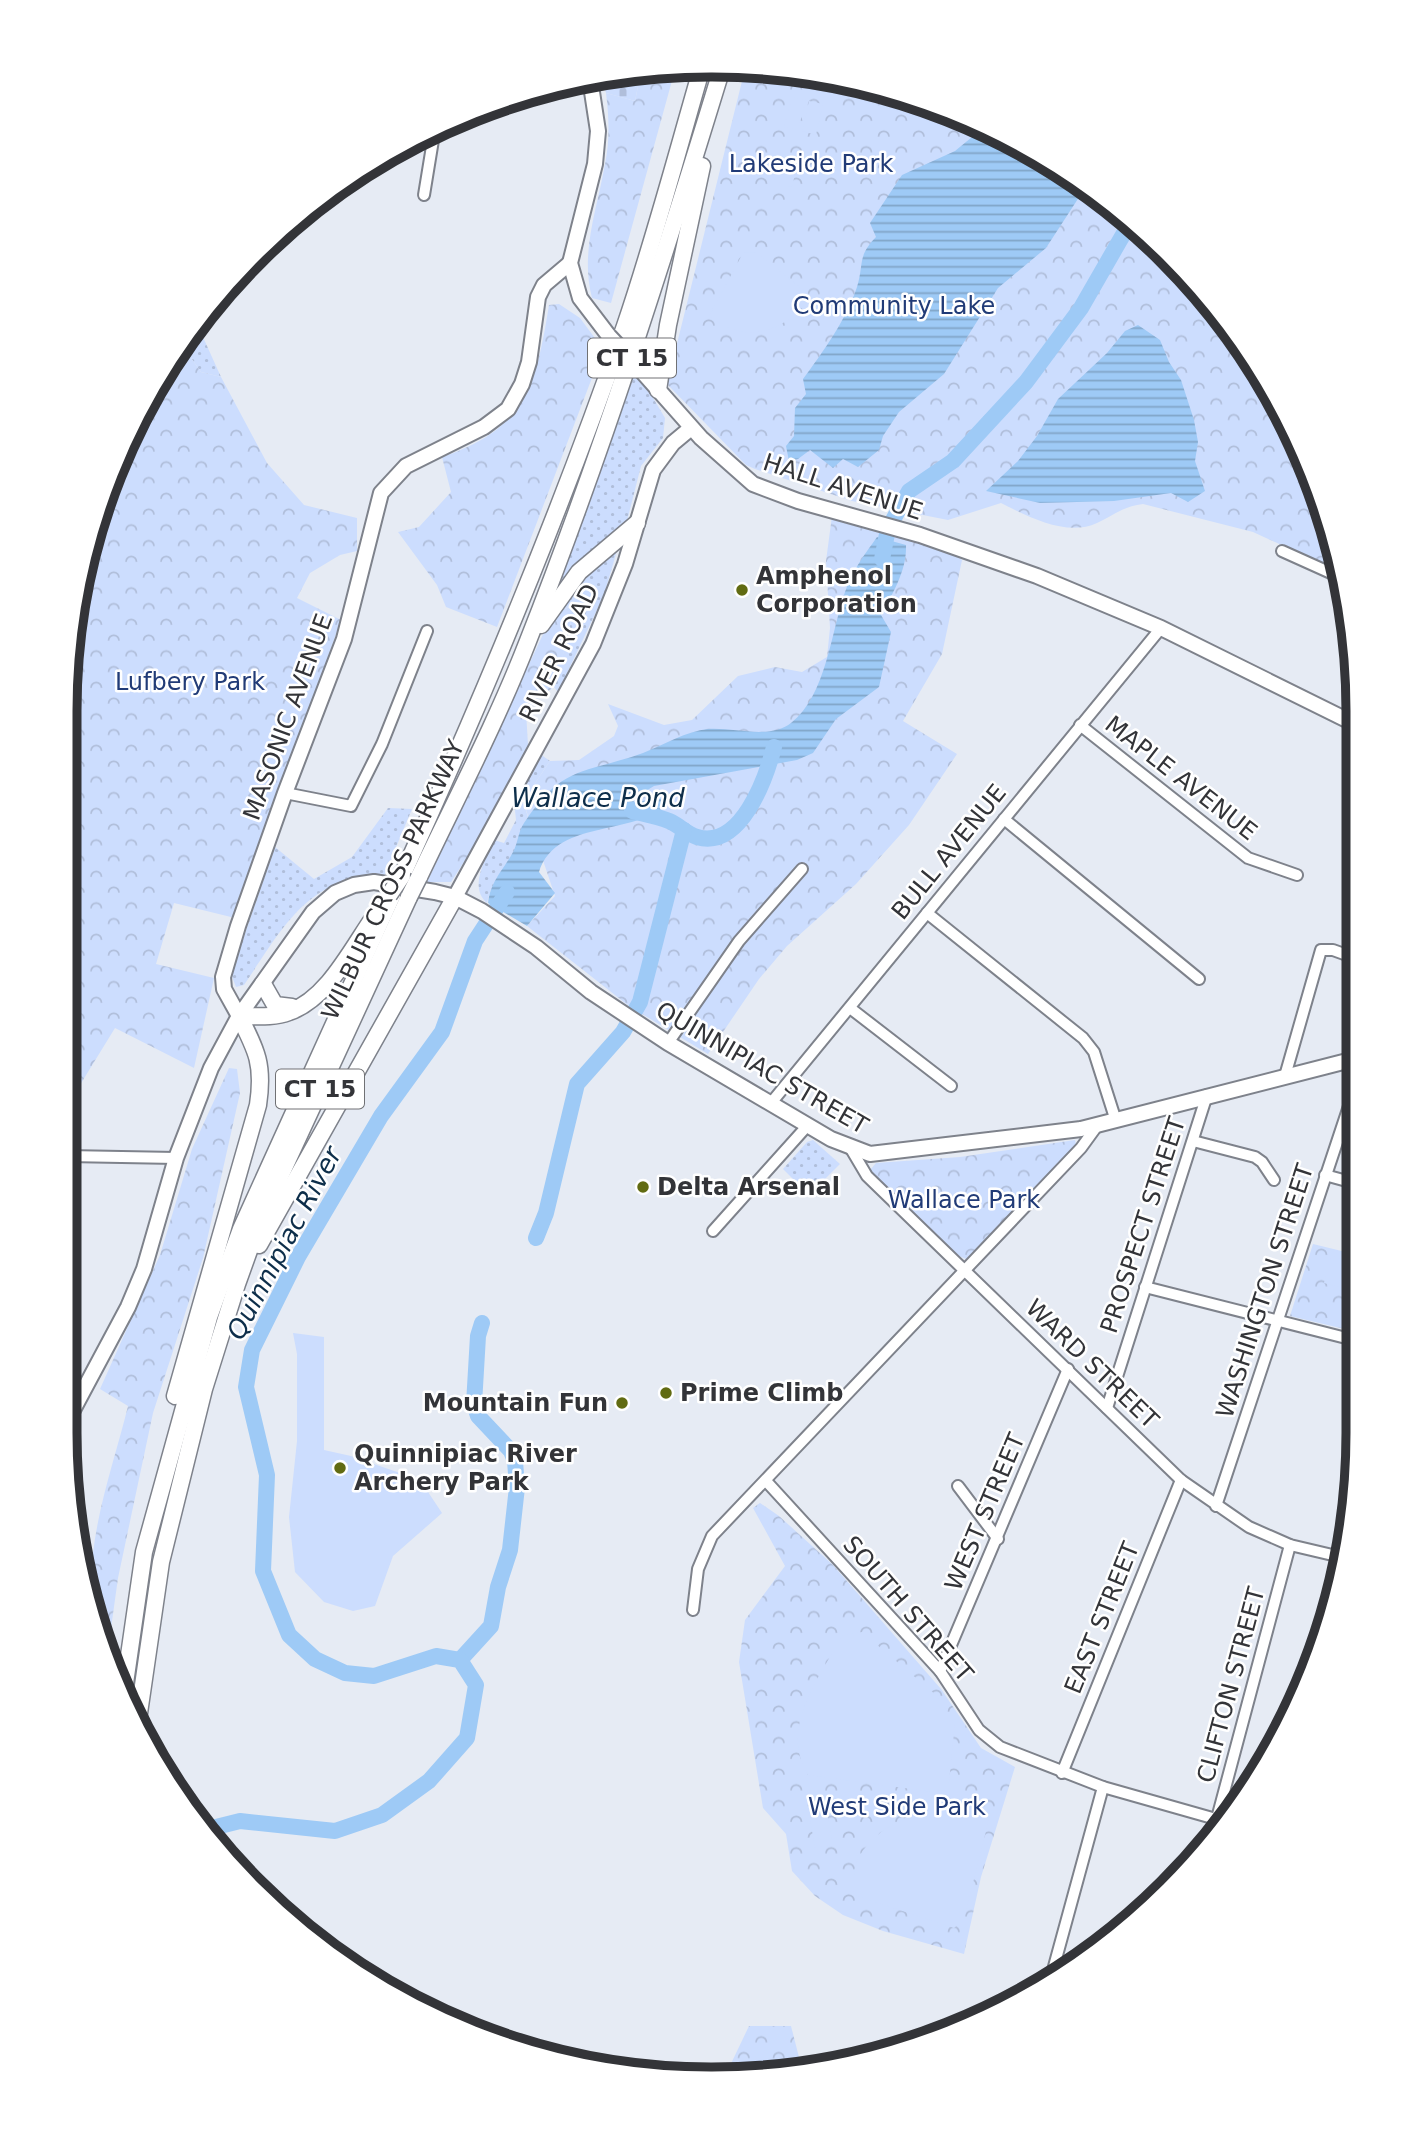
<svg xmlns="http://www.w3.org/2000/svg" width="1423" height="2144" font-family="'DejaVu Sans',sans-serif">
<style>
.grass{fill:url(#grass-dots)}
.forest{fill:url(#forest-crowns)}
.cemetery{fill:url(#cemetery-stones)}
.pitch{fill:#ccddfe}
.water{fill:url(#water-rules)}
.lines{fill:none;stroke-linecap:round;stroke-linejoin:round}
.river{stroke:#9ecaf6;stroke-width:16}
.minor-casing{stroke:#7e828b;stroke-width:14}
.major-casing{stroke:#7e828b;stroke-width:18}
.highway-casing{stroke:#7e828b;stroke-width:19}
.minor{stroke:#fff;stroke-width:10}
.major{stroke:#fff;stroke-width:14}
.highway{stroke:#fff;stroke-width:16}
.major-bridge-casing{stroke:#7e828b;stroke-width:18;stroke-linecap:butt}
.highway-bridge-casing{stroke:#7e828b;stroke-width:19;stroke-linecap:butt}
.major-bridge{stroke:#fff;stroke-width:14}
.highway-bridge{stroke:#fff;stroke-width:16}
.poi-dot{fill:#616b12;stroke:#fff;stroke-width:2.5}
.labels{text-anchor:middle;stroke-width:5;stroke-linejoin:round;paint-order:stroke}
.shield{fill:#fff;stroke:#707174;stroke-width:2}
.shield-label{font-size:23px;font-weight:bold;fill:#333438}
.park-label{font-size:24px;fill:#213b77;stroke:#fff}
.street-label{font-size:24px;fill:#333438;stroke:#fff}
.poi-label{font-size:24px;font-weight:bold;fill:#333438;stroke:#fff;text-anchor:start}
.water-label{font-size:26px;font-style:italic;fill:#0d2e4a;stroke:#fff}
.rim{fill:none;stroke:#333438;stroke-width:9}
</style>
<defs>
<pattern id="grass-dots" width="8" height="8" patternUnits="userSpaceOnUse" patternTransform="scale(1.75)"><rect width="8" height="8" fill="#ccddfe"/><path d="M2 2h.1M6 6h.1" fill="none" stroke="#b0beda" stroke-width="1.8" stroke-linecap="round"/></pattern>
<pattern id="forest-crowns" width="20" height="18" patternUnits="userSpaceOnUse" patternTransform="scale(1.75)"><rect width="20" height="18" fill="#ccddfe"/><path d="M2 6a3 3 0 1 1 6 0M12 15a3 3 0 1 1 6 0" fill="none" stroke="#b0beda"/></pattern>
<pattern id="cemetery-stones" width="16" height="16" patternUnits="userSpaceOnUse" patternTransform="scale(1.75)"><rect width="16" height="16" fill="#ccddfe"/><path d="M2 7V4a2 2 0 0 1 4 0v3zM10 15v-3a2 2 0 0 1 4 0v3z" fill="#b0beda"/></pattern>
<pattern id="water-rules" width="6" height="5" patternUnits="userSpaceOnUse" patternTransform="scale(1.75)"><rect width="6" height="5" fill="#9ecaf6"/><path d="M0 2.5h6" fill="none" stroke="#81a5c8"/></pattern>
</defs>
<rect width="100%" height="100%" fill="#e6ebf4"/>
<g class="grass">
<polygon points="198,326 221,377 201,372 184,348"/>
<polygon points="634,376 649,391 665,418 663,438 641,466 627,521 558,588 557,584"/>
<polygon points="618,547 604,595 558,692 554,687 535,700 535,691 546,677 554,680 569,637 572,606 553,613 570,590"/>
<path d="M540 754 550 761 523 801 528 817C521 827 521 839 516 848 505 869 492 880 487 903 468 886 486 860 494 840L504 843 516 820 515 810 511 807Z"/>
<path d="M388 808 412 809 384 876C308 874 281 931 244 985L236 987 231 974 275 847 314 879 352 857Z"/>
<polygon points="813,1140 840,1164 809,1195 783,1169 807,1142"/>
</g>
<g class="forest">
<path d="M676 66 611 303 592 298C580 252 597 210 605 164 610 140 609 117 606 93L635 101 641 71Z"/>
<path d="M745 69C992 77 1224 245 1310 476 1322 508 1335 538 1341 572L1253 532 1143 504C1124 506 1114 515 1097 523 1067 537 1029 517 1001 503L948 520 852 501 755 469 746 465 667 384Z"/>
<path d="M559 304 580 318 603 349 497 627 446 607 437 585 398 532 419 527 451 492 442 457C526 429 536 385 549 305Z"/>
<polygon points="184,348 201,372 221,377 267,463 304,505 357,518 357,551 340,555 310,573 297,598 341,620 235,918 174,903 156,964 214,978 194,1068 115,1028 72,1098 67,1097 70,627 131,426"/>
<polygon points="832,516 947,550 962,560 942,654 903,721 957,754 909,825 856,884 787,946 759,979 708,1054 629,1006 527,926 555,896 523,801 550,761 579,760 614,736 618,726 608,704 664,725 692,720 738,676 775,667 802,672 827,657 830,628 826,561"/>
<path d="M573 606C569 632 565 657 553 681L546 677 535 691V700L526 711 528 745 488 825 451 882H427L553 613Z"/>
<path d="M229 1068 237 1069 240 1093 203 1258 153 1413 118 1578 107 1657C69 1580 109 1484 128 1406L100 1389 160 1255 192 1149Z"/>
<polygon points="1075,1140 1076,1145 966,1259 959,1256 870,1170 876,1163 960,1157"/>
<polygon points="1313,1244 1354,1254 1353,1331 1290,1316"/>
<polygon points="760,1503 779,1516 832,1564 941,1689 981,1748 1015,1767 981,1877 964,1954 883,1931 843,1915 815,1896 792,1871 786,1834 763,1808 739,1662 745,1620 785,1566 753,1508"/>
<polygon points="749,2026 791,2026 801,2065 727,2072"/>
</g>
<polygon class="cemetery" points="641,71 635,101 606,93 601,77"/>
<g class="pitch">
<polygon points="801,72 841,81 840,86 800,79"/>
<polygon points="792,97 806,100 798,130 784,127"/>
<polygon points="809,101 823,104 816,135 802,131"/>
<polygon points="785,158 798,161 792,187 779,184"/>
<path d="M756 252 812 297C783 332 748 346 709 316L743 253Z"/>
<polygon points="1331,1256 1354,1262 1354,1291 1324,1283"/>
<polygon points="293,1333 324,1337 324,1450 351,1456 420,1480 442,1513 393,1556 375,1606 353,1611 324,1602 295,1572 289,1517 297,1441 297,1354"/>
<path d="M862 1632 936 1695 955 1723 949 1782 941 1793 808 1775C779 1728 819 1678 842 1636Z"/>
<path d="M938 1808H962L990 1815 964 1919 954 1928 854 1895C854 1885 853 1870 857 1861 871 1831 908 1813 938 1808Z"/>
<polygon points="827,1811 833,1845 815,1848 809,1814"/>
</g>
<g class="water">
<path d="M983 128 1035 152 1085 188 1046 248 998 288 944 374 899 412 883 436 879 450 858 467 843 459 833 468 810 450 798 459 789 461 786 446 794 436 795 408 806 394 803 379C823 352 846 320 857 287 864 265 857 256 876 237L870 223 902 175 955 151Z"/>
<polygon points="1138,325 1160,340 1169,362 1181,380 1194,420 1198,442 1195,461 1205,491 1188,502 1171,493 1114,501 1040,503 986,491 1018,461 1037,436 1058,399 1107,353 1125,331"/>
<path d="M877 537 906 545C907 570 893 593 881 615L891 632 879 687 836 719 813 753 797 760 654 786 631 800 635 802 672 797C643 840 557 815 539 872L555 893 527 926 488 903C491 880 503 871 513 852 518 843 518 832 524 823 563 764 584 774 643 753 663 745 687 731 708 729 734 727 769 740 791 723 826 696 831 632 845 592 852 571 865 554 877 537Z"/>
</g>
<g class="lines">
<g class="river">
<polyline points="882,559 888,529 909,491 953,461 1026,382 1081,308 1131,221"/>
<path d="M632 811C644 814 657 816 669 821 679 825 687 834 697 837 741 850 766 778 774 747"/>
<polyline points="536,1238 546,1213 577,1084 623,1032 640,1002 684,830"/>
<polyline points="460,1660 491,1626 498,1587 510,1550 517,1487 515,1461 511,1451 478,1416 474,1404 478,1336 482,1323"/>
<polyline points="208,1829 240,1821 335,1831 382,1815 429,1781 467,1738 476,1685 460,1660 436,1656 374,1676 345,1673 315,1659 289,1635 263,1571 267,1475 246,1387 252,1350 298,1257 381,1116 442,1032 475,941 507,892"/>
</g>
<defs>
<g id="minor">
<polyline points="424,195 435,128"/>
<polyline points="1282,551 1342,578"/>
<polyline points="1080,725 1248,858 1297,875"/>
<polyline points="285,793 351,806 382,744 427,631"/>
<polyline points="1004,819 1199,979"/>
<polyline points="927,913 1083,1038 1094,1052 1116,1121"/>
<polyline points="850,1008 951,1086"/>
<polyline points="668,1043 739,941 802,869"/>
<polyline points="1285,1076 1321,950 1333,950 1355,958"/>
<polyline points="771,1103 1161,628"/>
<polyline points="1193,1141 1255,1157 1262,1162 1274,1180"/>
<polyline points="851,1149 867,1176 1181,1480 1249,1527 1290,1545 1341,1557"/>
<polyline points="67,1156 176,1158"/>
<polyline points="1325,1175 1354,1183"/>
<polyline points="713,1231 808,1125"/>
<polyline points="1145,1287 1354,1340"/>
<polyline points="1107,1408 1207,1095"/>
<polyline points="766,1481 940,1671 979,1730 1000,1747 1103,1787 1223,1821"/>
<polyline points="958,1486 998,1539"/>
<polyline points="1216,1506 1355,1088"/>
<polyline points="693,1610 698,1569 712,1536 1081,1148 1097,1126"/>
<polyline points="940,1671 1068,1369"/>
<polyline points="1062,1773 1181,1480"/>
<polyline points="1212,1837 1290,1545"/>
<polyline points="1050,1981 1103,1787"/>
</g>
<g id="major">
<polyline points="590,79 598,131 595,164 570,263 580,298 609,336"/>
<polyline points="639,368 701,438 753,484 798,501 920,535 1037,576 1161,628 1357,725"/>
<polyline points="455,897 593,644 625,564 653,470 673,443 691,428"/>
<polyline points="239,1016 224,989 223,977 238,926 285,793 344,639 381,493 406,466 484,427 508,409 522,384 529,362 538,297 544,285 570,263"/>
<polyline points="65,1425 128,1307 144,1269 176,1158 211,1068 239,1016 313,912 335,893 354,885 374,882 435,892 455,897 482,911 536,947 591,992 668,1043 831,1139 870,1154 1081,1129 1355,1059"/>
</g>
<g id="highway">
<polyline points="658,390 668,325 702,166"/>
<polyline points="541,625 579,572 637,523"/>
<path d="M402 876C484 696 560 513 625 326 654 241 677 153 702 67"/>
<path d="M419 877C456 799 497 721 528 641 602 453 663 261 722 68"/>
<polyline points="263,984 275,1005 292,1007"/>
<polyline points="259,1245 455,897"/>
<path d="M175 1396 258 1105C264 1065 257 1051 239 1016 255 1016 274 1018 289 1012 328 999 353 946 376 914"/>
<polyline points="124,1690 144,1552 209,1317 241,1229 392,896"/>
<polyline points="138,1720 161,1562 204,1389 237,1284 260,1220 409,897"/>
</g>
</defs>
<use href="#minor" class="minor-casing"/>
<use href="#major" class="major-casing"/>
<use href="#highway" class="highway-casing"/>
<use href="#minor" class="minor"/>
<use href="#major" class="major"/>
<use href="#highway" class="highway"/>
<defs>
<polyline id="major-bridge" points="609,336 639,368"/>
<g id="highway-bridge">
<polyline points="389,895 402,876"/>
<polyline points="409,897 419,877"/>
</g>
</defs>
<use href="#major-bridge" class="major-bridge-casing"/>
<use href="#highway-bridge" class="highway-bridge-casing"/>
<use href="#major-bridge" class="major-bridge"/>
<use href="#highway-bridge" class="highway-bridge"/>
</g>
<g class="poi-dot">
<circle cx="742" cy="590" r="7"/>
<circle cx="643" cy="1187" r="7"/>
<circle cx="666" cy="1393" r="7"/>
<circle cx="622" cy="1403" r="7"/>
<circle cx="340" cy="1468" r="7"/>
</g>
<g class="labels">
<g class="shield">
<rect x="588" y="338.5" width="88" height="39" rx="5"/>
<rect x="276" y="1069.5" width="88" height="39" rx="5"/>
</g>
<g class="shield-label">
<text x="632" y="366">CT 15</text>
<text x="320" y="1097">CT 15</text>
</g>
<g class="park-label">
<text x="811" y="172">Lakeside Park</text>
<text x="894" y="314">Community Lake</text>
<text x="190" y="690">Lufbery Park</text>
<text x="964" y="1208">Wallace Park</text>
<text x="897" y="1815">West Side Park</text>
</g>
<g class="street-label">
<text transform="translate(843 487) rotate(18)" y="8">HALL AVENUE</text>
<text transform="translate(559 653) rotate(-64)" y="8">RIVER ROAD</text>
<text transform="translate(288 717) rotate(-70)" y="8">MASONIC AVENUE</text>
<text transform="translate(1181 778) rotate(38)" y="8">MAPLE AVENUE</text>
<text transform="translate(949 852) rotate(-51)" y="8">BULL AVENUE</text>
<text transform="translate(393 880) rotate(-65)" y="8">WILBUR CROSS PARKWAY</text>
<text transform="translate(762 1068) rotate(30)" y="8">QUINNIPIAC STREET</text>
<text transform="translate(1143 1225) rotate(-72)" y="8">PROSPECT STREET</text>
<text transform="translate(1265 1291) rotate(-72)" y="8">WASHINGTON STREET</text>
<text transform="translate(1092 1364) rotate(44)" y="8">WARD STREET</text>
<text transform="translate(985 1512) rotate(-67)" y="8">WEST STREET</text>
<text transform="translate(908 1609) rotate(49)" y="8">SOUTH STREET</text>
<text transform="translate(1102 1618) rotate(-68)" y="8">EAST STREET</text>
<text transform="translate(1231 1685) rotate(-75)" y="8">CLIFTON STREET</text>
</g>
<g class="poi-label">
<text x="756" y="584">Amphenol<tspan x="756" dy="28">Corporation</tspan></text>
<text x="657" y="1195">Delta Arsenal</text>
<text x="680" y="1401">Prime Climb</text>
<text x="608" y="1411" text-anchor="end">Mountain Fun</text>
<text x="354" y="1462">Quinnipiac River<tspan x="354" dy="28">Archery Park</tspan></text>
</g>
<g class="water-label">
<text x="598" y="807">Wallace Pond</text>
<text transform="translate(284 1243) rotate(-62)" y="9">Quinnipiac River</text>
</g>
</g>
<path d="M0 0H1423V2144H0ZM711 77H712A634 634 0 0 1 1346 711V1433A634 634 0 0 1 712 2067H711A634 634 0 0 1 77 1433V711A634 634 0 0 1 711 77Z" fill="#fff" fill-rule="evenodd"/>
<path class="rim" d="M711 77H712A634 634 0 0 1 1346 711V1433A634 634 0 0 1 712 2067H711A634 634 0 0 1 77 1433V711A634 634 0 0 1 711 77Z"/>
</svg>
